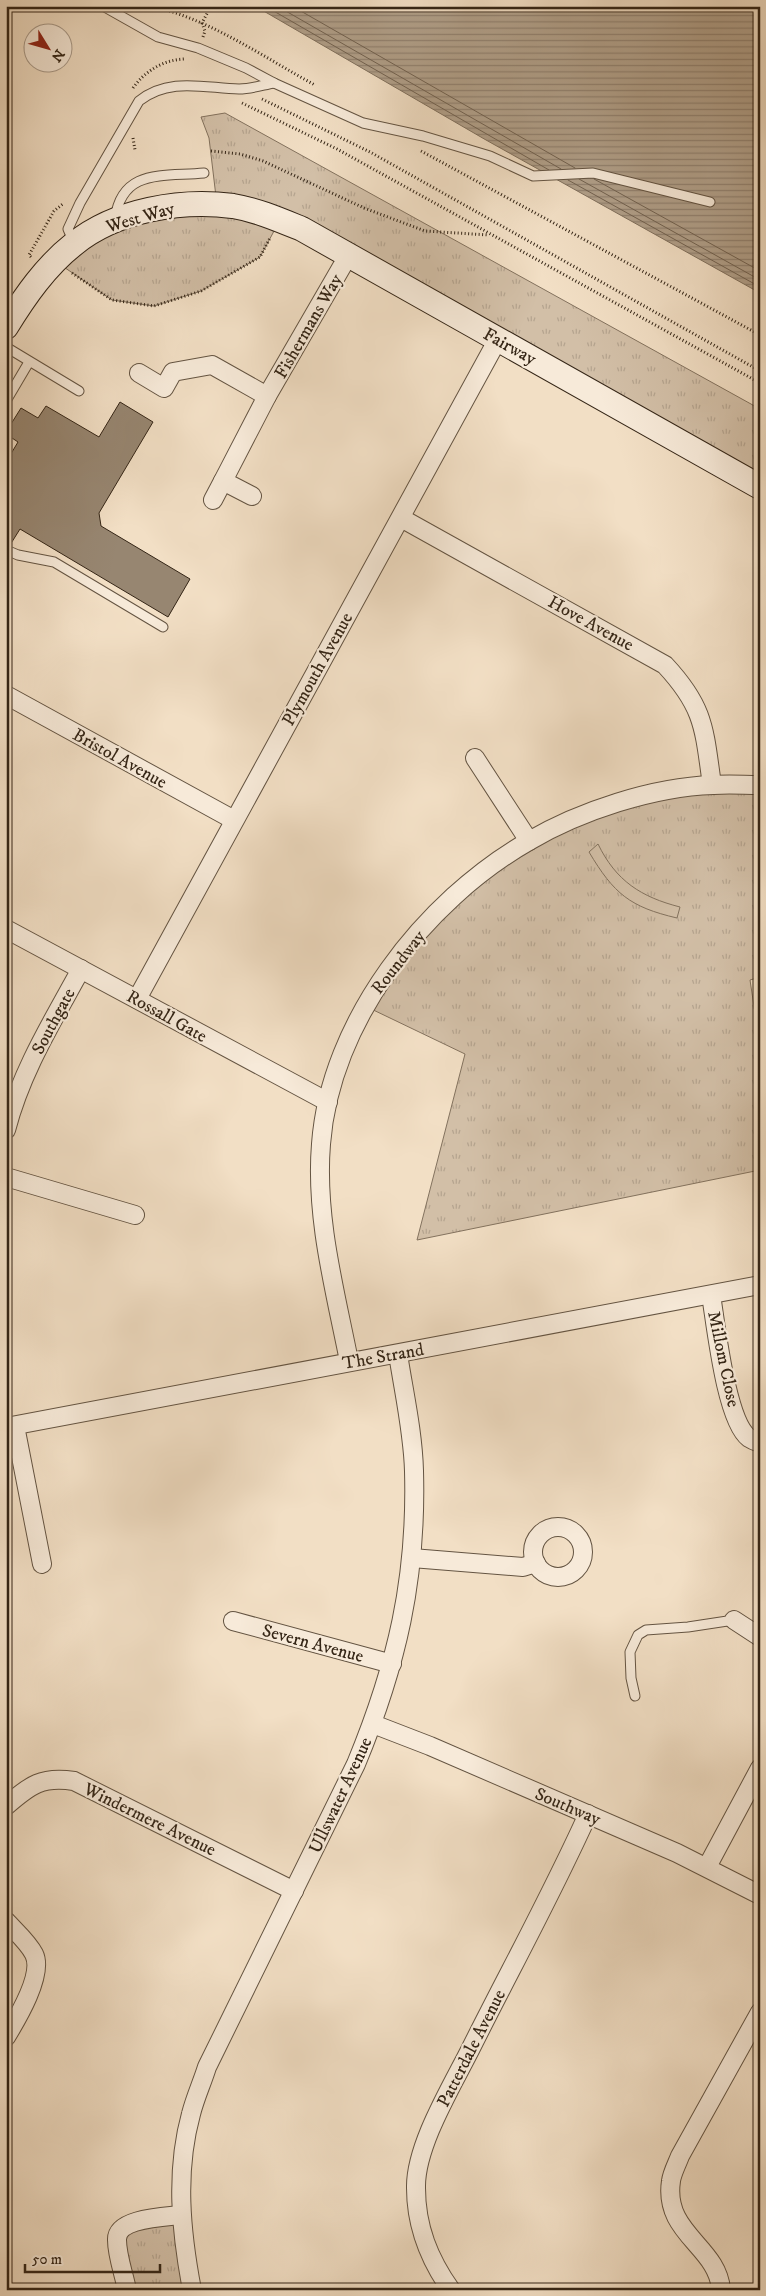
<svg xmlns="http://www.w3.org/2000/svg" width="766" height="2296" font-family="'IM FELL DW Pica',serif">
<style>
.grass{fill:url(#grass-tufts);stroke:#83725e}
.green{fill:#d2bfa7;stroke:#83725e}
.water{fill:url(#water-rules);stroke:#7f6f5c}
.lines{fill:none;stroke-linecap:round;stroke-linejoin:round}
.shore{stroke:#726250;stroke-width:1}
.building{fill:#978671;stroke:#342516}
.lane-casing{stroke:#645442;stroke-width:11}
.street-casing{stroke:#645442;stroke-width:20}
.secondary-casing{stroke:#342516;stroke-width:26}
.path{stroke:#342516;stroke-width:3;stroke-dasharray:1 2.5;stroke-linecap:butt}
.lane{stroke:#f7ead9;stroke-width:9}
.street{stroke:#f7ead9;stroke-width:18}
.secondary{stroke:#f7ead9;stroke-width:24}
.labels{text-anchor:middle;stroke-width:4.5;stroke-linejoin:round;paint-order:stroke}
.street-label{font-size:18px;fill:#342516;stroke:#f7ead9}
</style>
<defs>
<pattern id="grass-tufts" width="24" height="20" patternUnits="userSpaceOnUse" patternTransform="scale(1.25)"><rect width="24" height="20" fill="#d2bfa7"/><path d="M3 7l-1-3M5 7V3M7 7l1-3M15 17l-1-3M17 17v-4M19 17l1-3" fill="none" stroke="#b5a48f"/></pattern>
<pattern id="water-rules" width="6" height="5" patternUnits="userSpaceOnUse" patternTransform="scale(1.25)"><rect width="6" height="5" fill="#b1a08a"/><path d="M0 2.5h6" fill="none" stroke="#918270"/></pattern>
</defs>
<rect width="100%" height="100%" fill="#f2dfc5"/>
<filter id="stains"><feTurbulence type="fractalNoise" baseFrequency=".004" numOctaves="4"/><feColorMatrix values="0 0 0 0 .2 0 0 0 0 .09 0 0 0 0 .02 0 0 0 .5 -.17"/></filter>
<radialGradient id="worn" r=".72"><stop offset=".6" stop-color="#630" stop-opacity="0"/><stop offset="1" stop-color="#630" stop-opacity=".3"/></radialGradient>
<g class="grass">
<polygon points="225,113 760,409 760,487 280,220 260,257 201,291 154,306 112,300 55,261 93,232 217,205 209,138 201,117"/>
<polygon points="760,785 760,977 750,980 760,1046 760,1170 417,1240 465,1054 365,1006 389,970 496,862 624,801"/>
<polygon points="181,2215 192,2290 127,2290 121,2229"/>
</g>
<path class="green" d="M598 844C616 881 641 897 680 907L677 918C630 907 614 894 589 852Z"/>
<polygon class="water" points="255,6 760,6 760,293 486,140"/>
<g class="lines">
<g class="shore">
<polyline points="265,6 549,170"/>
<polyline points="277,6 561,169"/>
<polyline points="292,6 575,168"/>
<polyline points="579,179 760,280"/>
<polyline points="594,179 760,271"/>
<polyline points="568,180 760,287"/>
</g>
</g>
<polygon class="building" points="120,402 153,422 99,513 101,526 190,579 168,617 20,529 10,545 6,544 6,462 18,442 6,434 6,432 21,408 38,418 46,406 99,437"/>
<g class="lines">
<defs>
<g id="lane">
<polyline points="103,6 158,37 198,48 246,68 274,83 363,123 423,136 490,156 533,176 593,173 710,202"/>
<path d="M115 219C122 168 163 177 204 173"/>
<path d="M74 243 68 229 80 203 139 101C169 77 204 88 239 89 251 89 263 85 274 83"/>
<polyline points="6,347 79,391"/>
<polyline points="6,401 29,362"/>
<polyline points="6,550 18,555 54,562 163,627"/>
<polyline points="635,1696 631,1678 630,1652 638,1635 646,1630 688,1627 734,1620"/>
</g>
<g id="street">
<polyline points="139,373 164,388 173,372 212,365 267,396"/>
<polyline points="252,496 223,481 267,396 348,256"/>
<polyline points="213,500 223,481"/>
<path d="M401 518 665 665C705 708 704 729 712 785"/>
<polyline points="6,695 234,820"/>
<polyline points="475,758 529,841"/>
<polyline points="6,929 328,1102"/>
<polyline points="137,999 498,339"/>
<path d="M6 1130C21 1072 52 1022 81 969"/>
<polyline points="6,1177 135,1215"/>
<path d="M711 1295C716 1325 726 1421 749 1438 752 1440 757 1442 760 1443"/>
<path d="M349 1361C335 1290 315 1217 321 1144 330 1022 424 901 529 841 580 811 653 787 713 785 729 784 744 785 760 785"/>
<polyline points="15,1426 42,1564"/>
<polyline points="6,1427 760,1285"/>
<circle cx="558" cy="1552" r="25"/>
<polyline points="412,1558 523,1567 536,1563"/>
<polyline points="734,1620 760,1637"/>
<polyline points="233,1621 392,1664"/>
<polyline points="373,1724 430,1746 677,1853 760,1895"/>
<path d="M6 1806C30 1785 42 1776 74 1781L294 1891"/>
<polyline points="707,1867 760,1768"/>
<path d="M6 1921C15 1931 28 1942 34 1954 44 1974 17 2019 6 2037"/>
<path d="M127 2290C124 2274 117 2256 117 2240 116 2218 165 2217 181 2215"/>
<path d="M192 2290C181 2232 175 2172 191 2114 195 2098 202 2083 207 2067L356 1764C397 1665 417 1579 414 1471 413 1432 404 1393 398 1354"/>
<path d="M451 2290C429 2259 416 2227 416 2188 415 2146 452 2086 471 2048 510 1970 552 1894 588 1814"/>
<path d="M721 2290C718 2246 663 2234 671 2181 672 2173 677 2164 680 2156L760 2012"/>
</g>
<path id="secondary" d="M6 327C25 296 46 266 74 244 116 210 181 199 233 206 257 210 280 220 302 229L760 487"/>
</defs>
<use href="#lane" class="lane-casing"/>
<use href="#street" class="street-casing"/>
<use href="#secondary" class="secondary-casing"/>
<g class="path">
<path d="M149 6C207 17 263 57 315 85"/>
<polyline points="203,37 205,31 202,23 211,6"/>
<path d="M133 88C145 71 163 60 184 59"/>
<polyline points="262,99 370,152 760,371"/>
<polyline points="242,103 337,149 760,383"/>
<polyline points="133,138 135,150"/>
<polyline points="211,151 240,154 263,161 364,208 425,231 489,235"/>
<polyline points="421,151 760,335"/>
<polyline points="31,257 29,255 54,211 64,203"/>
<polyline points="72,273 112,300 154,306 201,291 260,257 270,238"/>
</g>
<use href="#lane" class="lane"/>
<use href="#street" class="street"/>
<use href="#secondary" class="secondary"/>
</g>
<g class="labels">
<g class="street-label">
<text transform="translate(140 217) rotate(-16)" y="6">West Way</text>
<text transform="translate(308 326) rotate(-60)" y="6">Fishermans Way</text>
<text transform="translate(510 346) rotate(29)" y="6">Fairway</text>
<text transform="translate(591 623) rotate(29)" y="6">Hove Avenue</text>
<text transform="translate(317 669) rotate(-61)" y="6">Plymouth Avenue</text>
<text transform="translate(120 758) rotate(29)" y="6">Bristol Avenue</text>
<text transform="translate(398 962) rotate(-52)" y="6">Roundway</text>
<text transform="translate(167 1016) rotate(29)" y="6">Rossall Gate</text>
<text transform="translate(53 1021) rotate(-62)" y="6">Southgate</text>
<text transform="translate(383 1356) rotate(-10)" y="6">The Strand</text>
<text transform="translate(724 1359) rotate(78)" y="6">Millom Close</text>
<text transform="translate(313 1643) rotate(15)" y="6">Severn Avenue</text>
<text transform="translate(340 1795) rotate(-65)" y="6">Ullswater Avenue</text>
<text transform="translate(568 1806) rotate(23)" y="6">Southway</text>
<text transform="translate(150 1819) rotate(26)" y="6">Windermere Avenue</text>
<text transform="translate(471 2048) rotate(-63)" y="6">Patterdale Avenue</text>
</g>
</g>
<rect width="766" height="2296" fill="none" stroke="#f2dfc5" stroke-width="25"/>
<rect x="8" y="8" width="751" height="2281" fill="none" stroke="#342516" stroke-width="2.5"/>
<rect x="12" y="12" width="741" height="2271" fill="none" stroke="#342516"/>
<g transform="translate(48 48) rotate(127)"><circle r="24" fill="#f7ead9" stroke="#a99b8b"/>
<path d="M0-4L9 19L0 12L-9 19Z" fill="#8f2418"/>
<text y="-8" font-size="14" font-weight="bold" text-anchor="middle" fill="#342516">N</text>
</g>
<path d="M25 2264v8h135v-8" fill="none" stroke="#342516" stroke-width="2.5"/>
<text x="32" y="2264" font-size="15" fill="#342516" stroke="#f7ead9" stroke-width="4" paint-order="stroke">50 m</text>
<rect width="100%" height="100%" filter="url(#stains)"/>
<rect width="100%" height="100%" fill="url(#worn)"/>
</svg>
